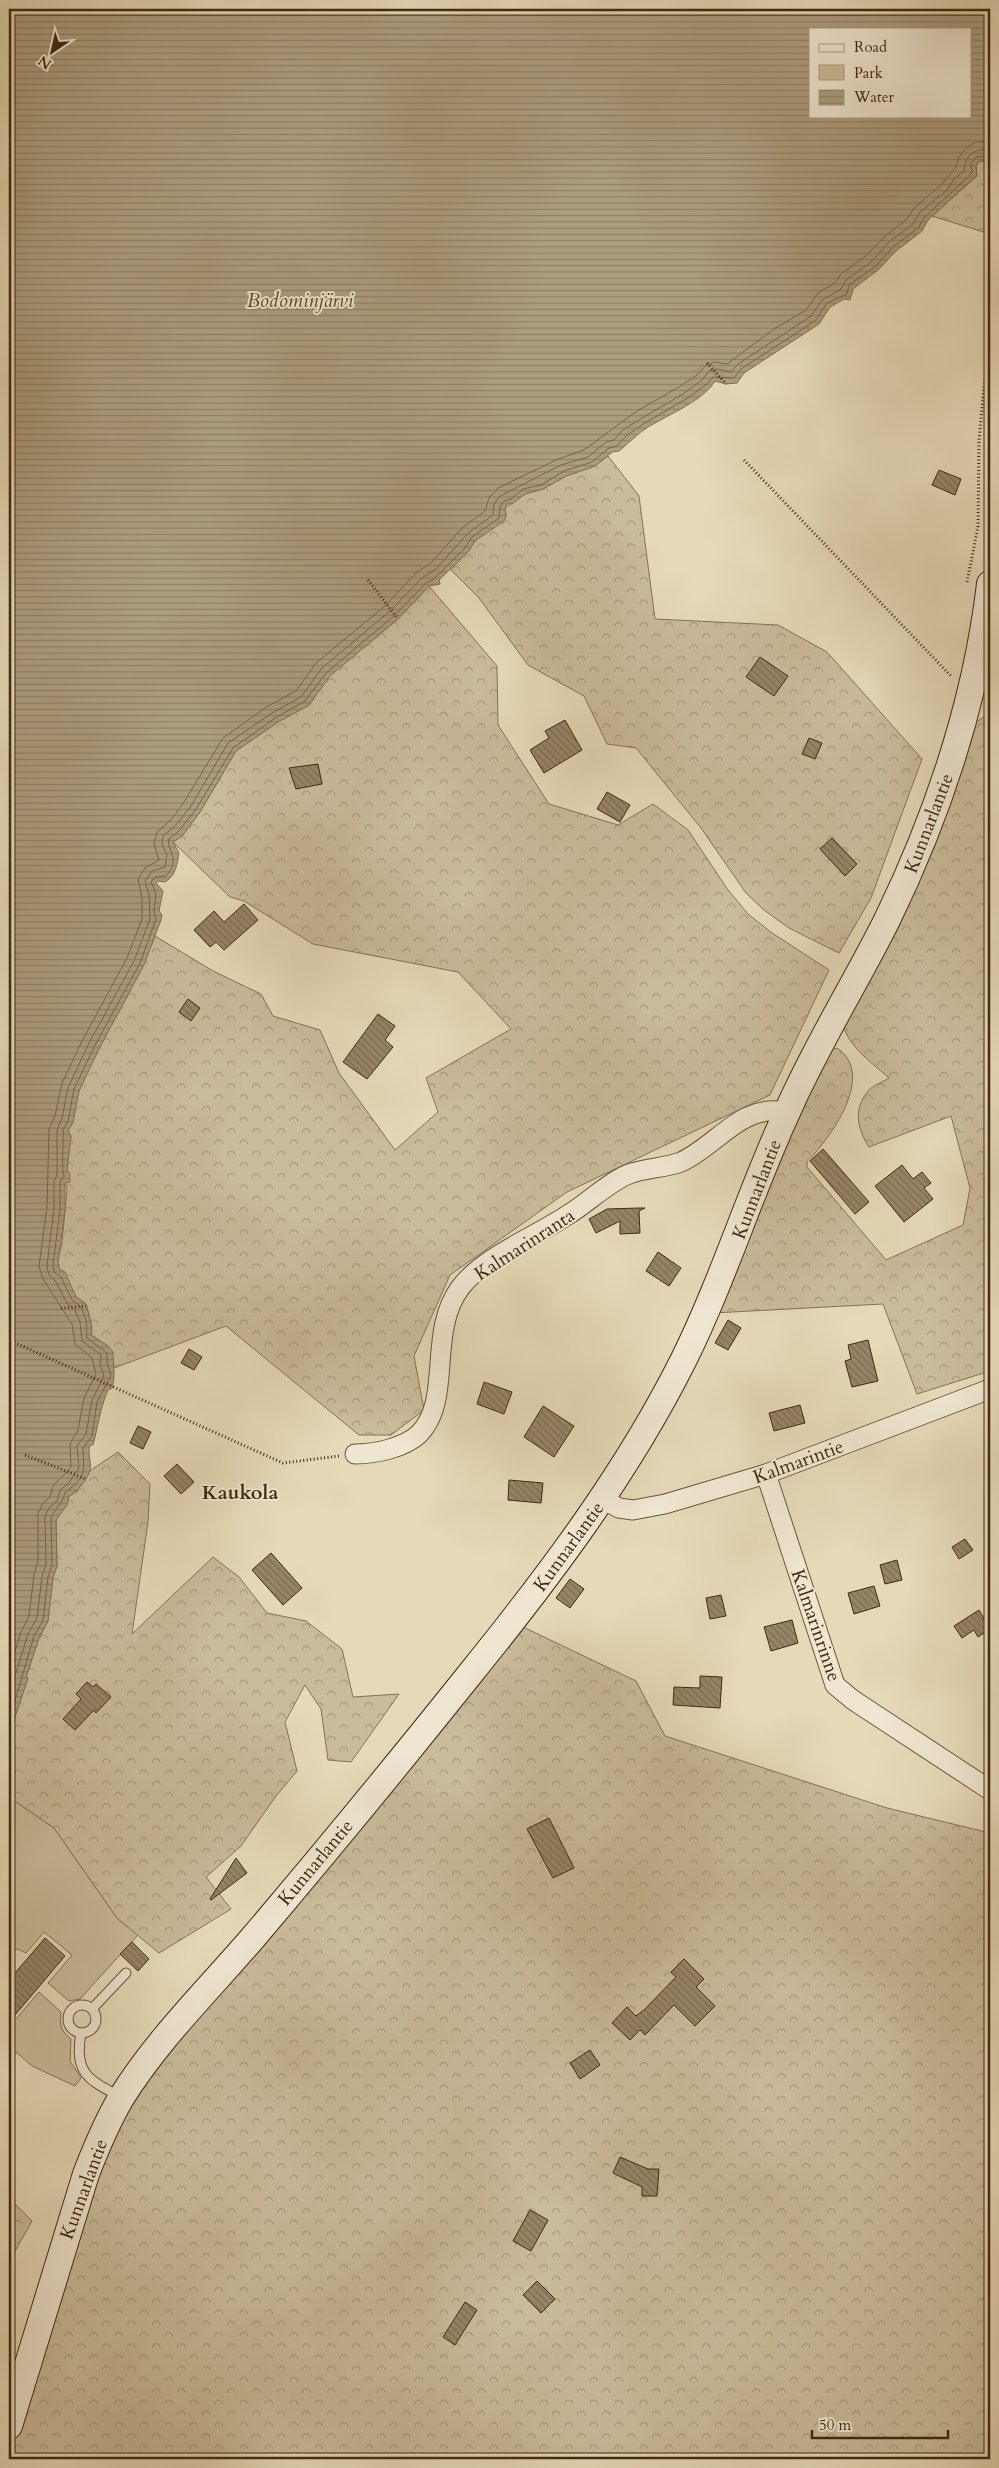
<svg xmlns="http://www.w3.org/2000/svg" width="999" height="2468" font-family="Cardo,serif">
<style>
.green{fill:#cabb9b;stroke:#847255}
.forest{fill:url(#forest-crowns);stroke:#847255}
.water{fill:url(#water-rules);stroke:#817052;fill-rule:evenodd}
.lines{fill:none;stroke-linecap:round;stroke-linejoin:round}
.shore{stroke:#766447;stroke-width:1}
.building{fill:url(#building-back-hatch);stroke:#3f2a0f}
.service-casing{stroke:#695639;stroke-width:11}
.minor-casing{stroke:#695639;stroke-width:21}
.secondary-casing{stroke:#3f2a0f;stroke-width:28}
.path{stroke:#3f2a0f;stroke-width:3;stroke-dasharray:1 2.5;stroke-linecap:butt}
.service{stroke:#efe6d1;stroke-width:9}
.minor{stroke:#efe6d1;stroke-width:19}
.secondary{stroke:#efe6d1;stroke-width:26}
.labels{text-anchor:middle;stroke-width:4;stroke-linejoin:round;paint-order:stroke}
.street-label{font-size:19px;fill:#3f2a0f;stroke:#efe6d1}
.water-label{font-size:20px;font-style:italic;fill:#5a472b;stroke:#efe6d1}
.neighbourhood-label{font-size:20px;font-weight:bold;fill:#3f2a0f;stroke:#efe6d1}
</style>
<defs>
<pattern id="forest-crowns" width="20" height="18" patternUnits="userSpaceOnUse" patternTransform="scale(1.25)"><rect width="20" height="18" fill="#cabb9b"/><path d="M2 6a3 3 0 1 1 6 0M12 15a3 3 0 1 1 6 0" fill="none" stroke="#a5987d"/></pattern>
<pattern id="water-rules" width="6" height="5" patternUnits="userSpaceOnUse" patternTransform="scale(1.25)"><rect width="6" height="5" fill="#ad9e7f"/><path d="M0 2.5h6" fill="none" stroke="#8e8166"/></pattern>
<pattern id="building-back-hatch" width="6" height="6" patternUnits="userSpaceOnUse" patternTransform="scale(1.25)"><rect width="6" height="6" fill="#968567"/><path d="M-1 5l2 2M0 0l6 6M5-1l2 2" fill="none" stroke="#7c6d53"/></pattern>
</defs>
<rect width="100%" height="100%" fill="#e6d9b8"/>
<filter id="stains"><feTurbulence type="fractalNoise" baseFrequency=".004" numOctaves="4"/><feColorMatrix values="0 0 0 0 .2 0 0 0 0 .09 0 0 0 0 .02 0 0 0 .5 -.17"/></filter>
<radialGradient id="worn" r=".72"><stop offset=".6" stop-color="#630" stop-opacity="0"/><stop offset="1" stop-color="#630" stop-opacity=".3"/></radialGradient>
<g class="green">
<polygon points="9,1797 54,1828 117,1918 138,1935 80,1999 69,2001 48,1983 72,1955 44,1932 26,1953 18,1949 9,1951"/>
<path d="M39 1992 61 2012C60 2024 60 2031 71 2039L70 2061 81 2078 75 2086 32 2066 9 2046V2013L16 2019Z"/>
</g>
<g class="forest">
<polygon points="979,161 990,161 990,234 932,216 977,176 976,166"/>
<polygon points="608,456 639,496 655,619 778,625 827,652 922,759 871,898 839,953 789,928 764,910 746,893 701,828 636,748 607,744 584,696 528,665 479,598 450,569 468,552 475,541 506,516 505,508 525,494 543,489 566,476 595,466"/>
<path d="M429 586 497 666 498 725 549 804 618 825 653 804 688 830 728 890 748 914 772 933 829 970 770 1095 567 1192 450 1275 414 1356 424 1410 391 1435H359L226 1326 114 1368 113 1357 108 1346 91 1335 92 1328 87 1307 85 1303 76 1297 65 1274 59 1269 57 1263 62 1243 67 1189 65 1183 71 1136 68 1131C75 1118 74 1104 79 1091 101 1037 135 990 155 936L213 971 261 994 273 1016 320 1030 339 1073 395 1150 438 1112 426 1078 511 1029 458 972 313 944 244 901 230 897 173 842 182 836 200 812 236 751 278 722 309 705 329 676 398 619Z"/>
<path d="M990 713V1371L917 1394 883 1304 713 1313 823 1053 837 1048C877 1075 830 1138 807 1162V1167L886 1260 963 1225 970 1188 951 1116 869 1147C857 1128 853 1110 868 1091 873 1085 883 1082 889 1078 869 1060 847 1046 841 1019L970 726Z"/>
<path d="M118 1452 150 1484 148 1522 132 1634 213 1557 239 1577 267 1613 306 1621 342 1649 353 1697 399 1694 351 1762 328 1760 321 1709 305 1685 285 1722 297 1771 276 1796 241 1846 206 1877 231 1909 159 1953 117 1918 54 1828 9 1797V1735L28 1678 26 1677 39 1638 48 1621 53 1577 57 1566 56 1520C59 1511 67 1507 69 1496L76 1492 91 1470Z"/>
<polygon points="519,1625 636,1681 665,1736 887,1808 990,1833 990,2459 9,2459 9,2451 104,2152 127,2104"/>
<polygon points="9,2198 32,2221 9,2262"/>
</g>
<path class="water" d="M9 9H990V161H979L976 166 977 175 928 220 922 231 896 251 878 270 853 289 850 300 844 299 830 307 819 324 744 373 737 383 726 384 715 381C704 400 668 415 648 427 637 434 629 443 619 451L612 452 595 466 566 476 543 489 525 494 512 504H507L505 508 506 516 504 521 475 541 468 552 439 580 440 584 429 586 398 619 330 676 309 705 278 722 236 751 200 812 182 836 173 842 179 853C177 864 176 876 165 882L158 881 156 883 163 891 159 911 162 915 161 920 144 965 99 1049 79 1091 73 1122 68 1131 71 1136 67 1170 70 1174V1182L65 1183V1209L58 1263 59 1269 65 1272 76 1297 85 1303 87 1307 92 1328 91 1335 108 1346 113 1352C113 1365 116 1375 112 1388L108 1390C100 1408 98 1427 93 1445H90C87 1454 92 1462 90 1470 88 1479 77 1492 69 1496L67 1505 56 1520 57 1566 53 1577 48 1621 39 1638 26 1677 28 1678 9 1735ZM810 29H970V116H810Z"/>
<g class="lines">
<g class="shore">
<polyline points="9,1670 21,1632 29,1616 34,1574 38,1562 38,1514 43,1503 50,1497 53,1486 71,1467 70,1444 78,1430 84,1398 96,1374 92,1358 75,1344 72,1324 43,1279 39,1266 47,1207 49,1129 55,1116 62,1083 82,1041 127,958 142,919 142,898 138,879 145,868 159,860 154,844 157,832 171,820 184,802 223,738 268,706 296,691 316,663 385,606 417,572 431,563 463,527 485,511 489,498 498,488 558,459 584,450 637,411 679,387 697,375 706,365 715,362 727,364 774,329 806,310 818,293 835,283 841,274 866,256 884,237 907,219 915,207 941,185 956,167 959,157 967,147 976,142 990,142"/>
<path d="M9 1695 28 1634 37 1618 42 1576 46 1564 45 1516 49 1508 57 1501 60 1490 68 1484 79 1468 77 1446 86 1434 92 1400 104 1376 100 1364 101 1355 82 1341 80 1322 75 1310 67 1303 56 1282 49 1275 47 1266 54 1208V1182L57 1175V1130L62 1118 68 1088 88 1045 134 961 150 919 149 895 145 881 152 871 165 867 167 855 162 844 163 836 175 826 191 806 228 743 272 713 301 697 322 668 390 611 422 578 436 569 468 533 493 515 494 504 500 496 561 465 588 457 606 442 614 440 623 430 642 418 683 394 702 380 709 371 717 369 731 372 738 364 811 316 822 300 841 289 846 280 871 262 889 242 913 224 920 212 947 190 954 179 964 171C965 154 975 149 990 149"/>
<path d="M9 1721 34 1636 43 1620 48 1577 52 1565 51 1518C55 1509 62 1504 65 1493 87 1475 84 1474 83 1448L92 1436 97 1402 111 1375 107 1363V1353L87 1338 86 1320 81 1307 72 1300 61 1277 54 1272 53 1265 60 1209V1182L64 1176C61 1168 64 1142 63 1130L68 1121 74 1089 94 1047 140 963 156 919 154 911 156 893 151 882 155 877 166 876C182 858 166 851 169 839L179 831 196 809 233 748 275 718 305 701 326 673 395 615 426 583 434 579 464 549 472 537 499 518 500 507 504 501 511 499 523 489 541 485 564 471 592 462 609 448 617 446 627 435 645 423 686 399 707 384 713 377 734 378 741 369 815 321 827 303 847 294 849 285 875 267 893 247 918 228 925 217 972 173 971 164 976 157 990 156"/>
</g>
</g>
<g class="building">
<polygon points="939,470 961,479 955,495 932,485"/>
<polygon points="760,657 788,676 774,696 746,677"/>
<polygon points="565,720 582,750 544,773 530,750 549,738 545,731"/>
<polygon points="809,738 822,743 815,759 802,754"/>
<polygon points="318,764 322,784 296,789 289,768"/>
<polygon points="607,792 630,805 620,822 597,809"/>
<polygon points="832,838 857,864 845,876 820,849"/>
<polygon points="244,904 258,920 224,950 216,942 210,947 194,930 214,911 224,922"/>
<polygon points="188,999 200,1008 191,1021 179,1012"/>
<polygon points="378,1014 395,1026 385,1040 393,1047 367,1079 343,1062"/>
<polygon points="823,1149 869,1202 855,1214 810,1161"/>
<polygon points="902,1165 913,1179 922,1172 931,1183 924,1188 933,1199 904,1222 875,1186"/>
<polygon points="639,1208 645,1208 639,1211 640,1233 620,1234 620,1221 596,1233 589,1219 607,1209"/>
<polygon points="658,1252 681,1268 669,1286 646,1271"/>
<polygon points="728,1320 741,1328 728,1350 715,1343"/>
<polygon points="868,1340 878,1381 852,1387 845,1361 851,1359 848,1345"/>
<polygon points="189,1349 202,1357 194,1370 181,1363"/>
<polygon points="484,1382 512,1392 504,1414 477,1404"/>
<polygon points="800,1405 805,1423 774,1431 769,1413"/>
<polygon points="543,1406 574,1426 554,1457 524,1437"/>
<polygon points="138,1426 151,1432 143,1449 130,1443"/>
<polygon points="177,1464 194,1482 181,1494 164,1476"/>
<polygon points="509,1480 543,1483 541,1503 508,1500"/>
<polygon points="965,1539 973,1550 959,1559 952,1547"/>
<polygon points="271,1553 302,1588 283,1605 252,1570"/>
<polygon points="897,1560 902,1580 885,1584 880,1565"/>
<polygon points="570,1579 584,1589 570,1608 556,1598"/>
<polygon points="874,1586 880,1606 854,1614 848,1593"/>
<polygon points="721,1595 726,1616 710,1619 706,1598"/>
<polygon points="979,1610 990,1629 978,1637 974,1630 962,1638 954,1626"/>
<polygon points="792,1620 798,1643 771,1651 764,1627"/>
<polygon points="700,1676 722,1677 720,1708 673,1705 674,1687 700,1688"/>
<polygon points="87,1682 93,1687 96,1684 111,1697 96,1713 94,1710 75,1730 63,1719 81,1699 76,1694"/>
<polygon points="549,1818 574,1868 553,1878 527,1829"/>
<polygon points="236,1858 247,1873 211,1900 210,1899"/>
<polygon points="45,1938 65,1956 9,2022 9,1980"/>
<polygon points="132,1942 149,1959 138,1971 120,1954"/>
<polygon points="684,1959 704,1979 696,1987 715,2006 695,2026 674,2005 645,2035 640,2030 630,2040 612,2023 627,2007 636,2016 644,2010 676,1977 671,1972"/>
<polygon points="590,2050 600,2065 580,2079 570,2063"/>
<polygon points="620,2157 648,2169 659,2169 657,2196 642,2196 642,2187 613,2173"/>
<polygon points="530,2210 548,2220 531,2251 513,2241"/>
<polygon points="537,2281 555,2299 541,2313 523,2295"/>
<polygon points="465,2302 477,2310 455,2345 443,2337"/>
</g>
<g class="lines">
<defs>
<g id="service">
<circle cx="82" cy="2019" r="14"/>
<polyline points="92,2009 126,1973"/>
<path d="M81 2033C74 2071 86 2079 119 2096"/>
</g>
<g id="minor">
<path d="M355 1454C375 1454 404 1448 419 1434 453 1400 427 1333 460 1288 483 1257 534 1237 566 1216 585 1205 610 1181 629 1174 645 1168 665 1168 681 1162 718 1145 741 1103 786 1112"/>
<polyline points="766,1474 835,1685 853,1700 990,1790"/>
<polyline points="602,1499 619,1508 633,1510 665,1504 766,1474 990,1389"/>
</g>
<path id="secondary" d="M9 2426 86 2174C96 2148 107 2122 121 2098 157 2040 207 1991 251 1940 325 1853 398 1764 470 1674 550 1575 627 1473 684 1359 724 1278 750 1192 788 1110 817 1044 855 984 887 920 939 813 976 702 990 584"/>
</defs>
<use href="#service" class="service-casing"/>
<use href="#minor" class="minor-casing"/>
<use href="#secondary" class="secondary-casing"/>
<g class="path">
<polyline points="707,363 726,384"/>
<polyline points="744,460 952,677"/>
<polyline points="368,580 398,619"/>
<polyline points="967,582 978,527 979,440 984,386 990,349"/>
<polyline points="61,1308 86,1306"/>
<polyline points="11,1341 283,1463 339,1456"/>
<polyline points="25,1455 86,1479"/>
</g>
<use href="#service" class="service"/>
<use href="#minor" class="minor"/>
<use href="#secondary" class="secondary"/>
</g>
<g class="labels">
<g class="street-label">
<text transform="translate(928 823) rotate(-69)" y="7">Kunnarlantie</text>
<text transform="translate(756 1189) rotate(-69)" y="7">Kunnarlantie</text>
<text transform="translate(524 1244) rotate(-33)" y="7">Kalmarinranta</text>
<text transform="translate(798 1461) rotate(-20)" y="7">Kalmarintie</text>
<text transform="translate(568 1546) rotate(-54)" y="7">Kunnarlantie</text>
<text transform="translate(817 1625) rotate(71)" y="7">Kalmarinrinne</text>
<text transform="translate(315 1862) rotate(-50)" y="7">Kunnarlantie</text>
<text transform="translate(83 2189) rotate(-70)" y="7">Kunnarlantie</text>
</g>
<g class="water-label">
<text x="300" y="307">Bodominjärvi</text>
</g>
<g class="neighbourhood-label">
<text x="240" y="1499">Kaukola</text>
</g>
</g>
<rect width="999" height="2468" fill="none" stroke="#e6d9b8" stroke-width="30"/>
<rect x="10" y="10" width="979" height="2448" fill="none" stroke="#3f2a0f" stroke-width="2.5"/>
<rect x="15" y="15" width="969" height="2438" fill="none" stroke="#3f2a0f"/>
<rect x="809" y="28" width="162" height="90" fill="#efe6d1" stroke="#a99b83"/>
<rect x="819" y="44" width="25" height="8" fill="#efe6d1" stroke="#a99b83"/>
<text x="854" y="52" font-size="15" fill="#3f2a0f">Road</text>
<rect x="819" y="65" width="25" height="15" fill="#cabb9b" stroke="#a99b83"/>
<text x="854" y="78" font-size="15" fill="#3f2a0f">Park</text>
<rect x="819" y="90" width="25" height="15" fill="url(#water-rules)" stroke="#a99b83"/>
<text x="854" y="102" font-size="15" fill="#3f2a0f">Water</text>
<g transform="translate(52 52) rotate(214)" stroke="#efe6d1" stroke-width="4" paint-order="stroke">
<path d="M0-4L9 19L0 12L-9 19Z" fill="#3f2a0f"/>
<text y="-8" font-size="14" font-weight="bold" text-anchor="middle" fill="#3f2a0f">N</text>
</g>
<path d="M812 2430v8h136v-8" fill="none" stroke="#3f2a0f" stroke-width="2.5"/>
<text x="819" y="2430" font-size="15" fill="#3f2a0f" stroke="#efe6d1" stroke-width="4" paint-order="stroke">50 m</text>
<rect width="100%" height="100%" filter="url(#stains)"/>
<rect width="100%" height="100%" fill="url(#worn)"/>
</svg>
